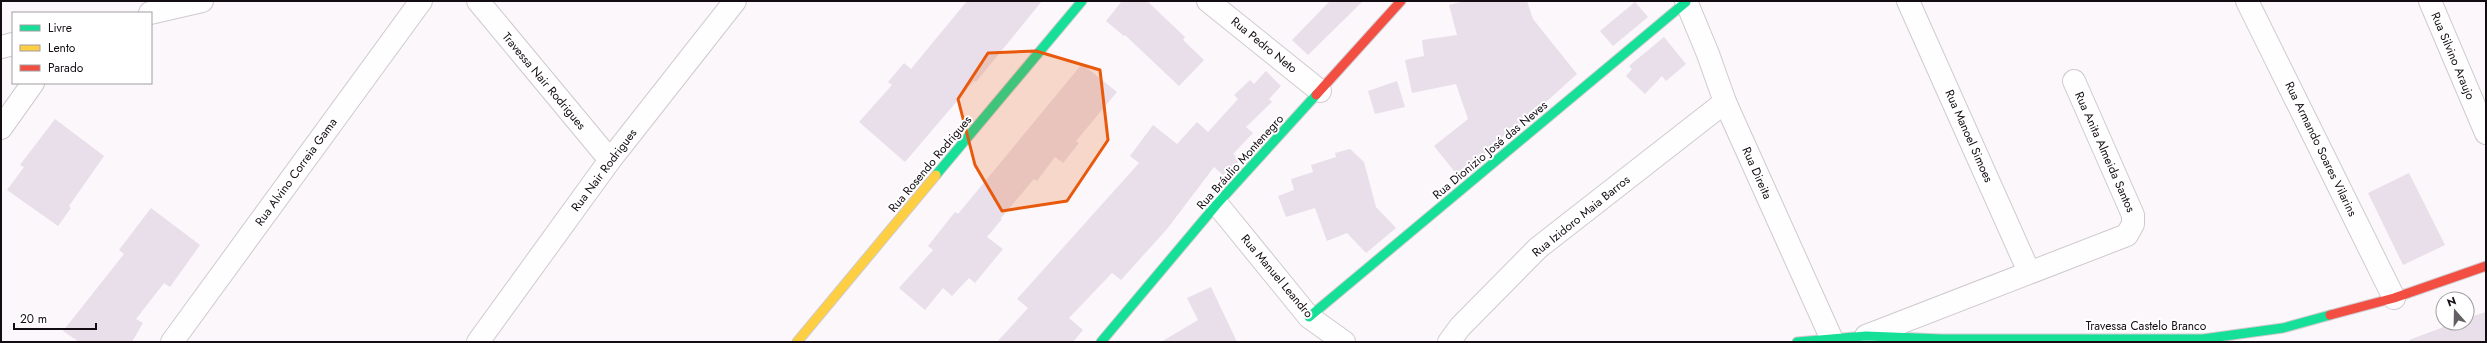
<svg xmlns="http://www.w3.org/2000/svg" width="2487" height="343" font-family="Jost,sans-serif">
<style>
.building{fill:#e9dfea}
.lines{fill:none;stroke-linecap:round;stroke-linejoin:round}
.street-casing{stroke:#d0cacf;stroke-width:24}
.fast-casing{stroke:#d0cacf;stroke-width:11}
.slow-casing{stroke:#d0cacf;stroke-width:11}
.jam-casing{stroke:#d0cacf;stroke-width:11}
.street{stroke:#fefefe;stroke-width:22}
.fast{stroke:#16e098;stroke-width:9}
.slow{stroke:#ffcf43;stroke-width:9}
.jam{stroke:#f24e42;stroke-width:9}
.marked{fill:#e8590c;fill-opacity:0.2;stroke:#e8590c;stroke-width:3;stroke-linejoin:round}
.labels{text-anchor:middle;stroke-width:4;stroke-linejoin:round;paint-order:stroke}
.street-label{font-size:12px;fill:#130d13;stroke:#fff}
</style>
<rect width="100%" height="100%" fill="#fbf7fb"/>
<g class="building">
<polygon points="967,1 1042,1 976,82 974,81 905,162 859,122 892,85 888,82 904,63 911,69"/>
<polygon points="1122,1 1147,1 1185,37 1183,40 1204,60 1179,86 1125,35 1124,36 1106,21"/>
<polygon points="1330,1 1363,1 1308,55 1292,40"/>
<polygon points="1465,1 1527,1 1533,19 1577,74 1526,120 1492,144 1494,146 1458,176 1434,146 1468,119 1456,84 1412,93 1405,60 1424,56 1422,40 1457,35 1449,5"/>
<polygon points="1635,2 1648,17 1613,46 1600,31"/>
<polygon points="1664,37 1686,64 1666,81 1662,76 1645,94 1626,76 1632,69 1629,66"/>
<polygon points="1082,64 1117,92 1076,141 1079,143 1063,163 1055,157 1037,181 1034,179 1001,218 1002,219 987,237 1003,249 975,283 969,278 952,296 943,288 925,310 899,288 933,250 928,246 955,212 958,214"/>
<polygon points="1266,71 1281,86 1269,99 1272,102 1246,127 1253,133 1233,154 1240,160 1225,177 1214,167 1167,229 1121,280 1112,273 1069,318 1083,330 1073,342 997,342 1028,308 1017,299 1139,163 1130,156 1153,125 1177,144 1197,122 1208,132 1238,99 1234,95 1250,80 1254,84"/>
<polygon points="1397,81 1405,107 1375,114 1368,91"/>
<polygon points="55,119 104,156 69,206 71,208 58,226 7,190 24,167 20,165"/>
<polygon points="1350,149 1364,162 1376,207 1396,228 1366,253 1347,233 1327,241 1315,208 1286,217 1278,196 1294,190 1291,179 1313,172 1311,165 1336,157 1335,153"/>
<polygon points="2409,173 2445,245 2403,265 2368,193"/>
<polygon points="151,208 200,245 170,287 164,283 136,319 143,323 132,342 79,342 63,331 124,254 119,250"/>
<polygon points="1211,287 1237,342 1161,342 1198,320 1187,298"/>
<polygon points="2486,312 2486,342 2410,342 2409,340 2454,323 2467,323 2467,318"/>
</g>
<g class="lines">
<defs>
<g id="street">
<polyline points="478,1 610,160"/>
<polyline points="1208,1 1320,91"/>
<polyline points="1686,1 1708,54 1725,102 1833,342"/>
<polyline points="1908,1 2029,272"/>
<polyline points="2247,1 2394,298"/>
<polyline points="2430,1 2486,133"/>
<polyline points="150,13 202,1"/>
<polyline points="1,47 13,44"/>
<polyline points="1,128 33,83"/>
<polyline points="1217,204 1309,317 1344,342"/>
<polyline points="1866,336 2127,235 2133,224 2133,215 2074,81"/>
<polyline points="172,342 421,1"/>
<polyline points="478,342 610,160 735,1"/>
<polyline points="1449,342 1460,327 1538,248 1725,102"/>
</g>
<g id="fast">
<polyline points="936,175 1082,1"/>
<polyline points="1309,317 1686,2"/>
<polyline points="1101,342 1217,204 1316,95"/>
<polyline points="1797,342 1866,336 1942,339 2203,339 2283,328 2330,315"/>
</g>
<polyline id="slow" points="797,342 936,175"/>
<g id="jam">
<polyline points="1316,95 1401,1"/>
<polyline points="2330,315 2394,298 2486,266"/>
</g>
</defs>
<use href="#street" class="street-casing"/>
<use href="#fast" class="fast-casing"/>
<use href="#slow" class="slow-casing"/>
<use href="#jam" class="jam-casing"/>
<use href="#street" class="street"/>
<use href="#fast" class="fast"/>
<use href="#slow" class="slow"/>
<use href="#jam" class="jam"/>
</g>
<path class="marked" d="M1036 51 1100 70 1108 140 1067 201 1002 211 975 165 958 99 988 53Z"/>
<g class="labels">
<g class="street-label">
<text transform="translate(1264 45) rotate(39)" y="4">Rua Pedro Neto</text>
<text transform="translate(2453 56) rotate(67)" y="4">Rua Silvino Araujo</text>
<text transform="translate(544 81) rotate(50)" y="4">Travessa Nair Rodrigues</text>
<text transform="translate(1969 136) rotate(66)" y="4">Rua Manoel Simoes</text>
<text transform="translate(2321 149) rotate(64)" y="4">Rua Armando Soares Vilarins</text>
<text transform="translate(1490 150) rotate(-40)" y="4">Rua Dionizio José das Neves</text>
<text transform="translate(2105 152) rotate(66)" y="4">Rua Anita Almeida Santos</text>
<text transform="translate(1240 162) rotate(-48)" y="4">Rua Bráulio Montenegro</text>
<text transform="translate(930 164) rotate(-50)" y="4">Rua Rosendo Rodrigues</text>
<text transform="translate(604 170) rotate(-53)" y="4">Rua Nair Rodrigues</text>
<text transform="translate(296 172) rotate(-54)" y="4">Rua Alvino Correia Gama</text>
<text transform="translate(1757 173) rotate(66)" y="4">Rua Direita</text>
<text transform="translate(1581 216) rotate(-39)" y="4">Rua Izidoro Maia Barros</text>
<text transform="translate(1277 276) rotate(50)" y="4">Rua Manuel Leandro</text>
<text x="2146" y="330">Travessa Castelo Branco</text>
</g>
</g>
<rect width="2487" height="343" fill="none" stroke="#130d13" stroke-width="4"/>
<rect x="12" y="12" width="140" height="72" fill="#ffffff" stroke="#a19ea1"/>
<rect x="20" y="25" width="20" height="6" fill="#16e098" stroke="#a19ea1"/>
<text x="48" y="32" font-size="12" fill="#130d13">Livre</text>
<rect x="20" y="45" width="20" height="6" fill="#ffcf43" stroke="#a19ea1"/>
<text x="48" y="52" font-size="12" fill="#130d13">Lento</text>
<rect x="20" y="65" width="20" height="6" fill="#f24e42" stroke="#a19ea1"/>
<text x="48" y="72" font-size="12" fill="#130d13">Parado</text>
<g transform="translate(2455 311) rotate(340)"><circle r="19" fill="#ffffff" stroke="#a19ea1"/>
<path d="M0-3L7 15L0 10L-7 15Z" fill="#645f64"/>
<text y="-6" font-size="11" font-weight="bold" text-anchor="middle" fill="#130d13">N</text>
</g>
<path d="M14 323v6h82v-6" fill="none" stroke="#130d13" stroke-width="2"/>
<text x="20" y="323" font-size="12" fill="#130d13" stroke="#ffffff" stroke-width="3" paint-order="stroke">20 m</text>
</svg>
